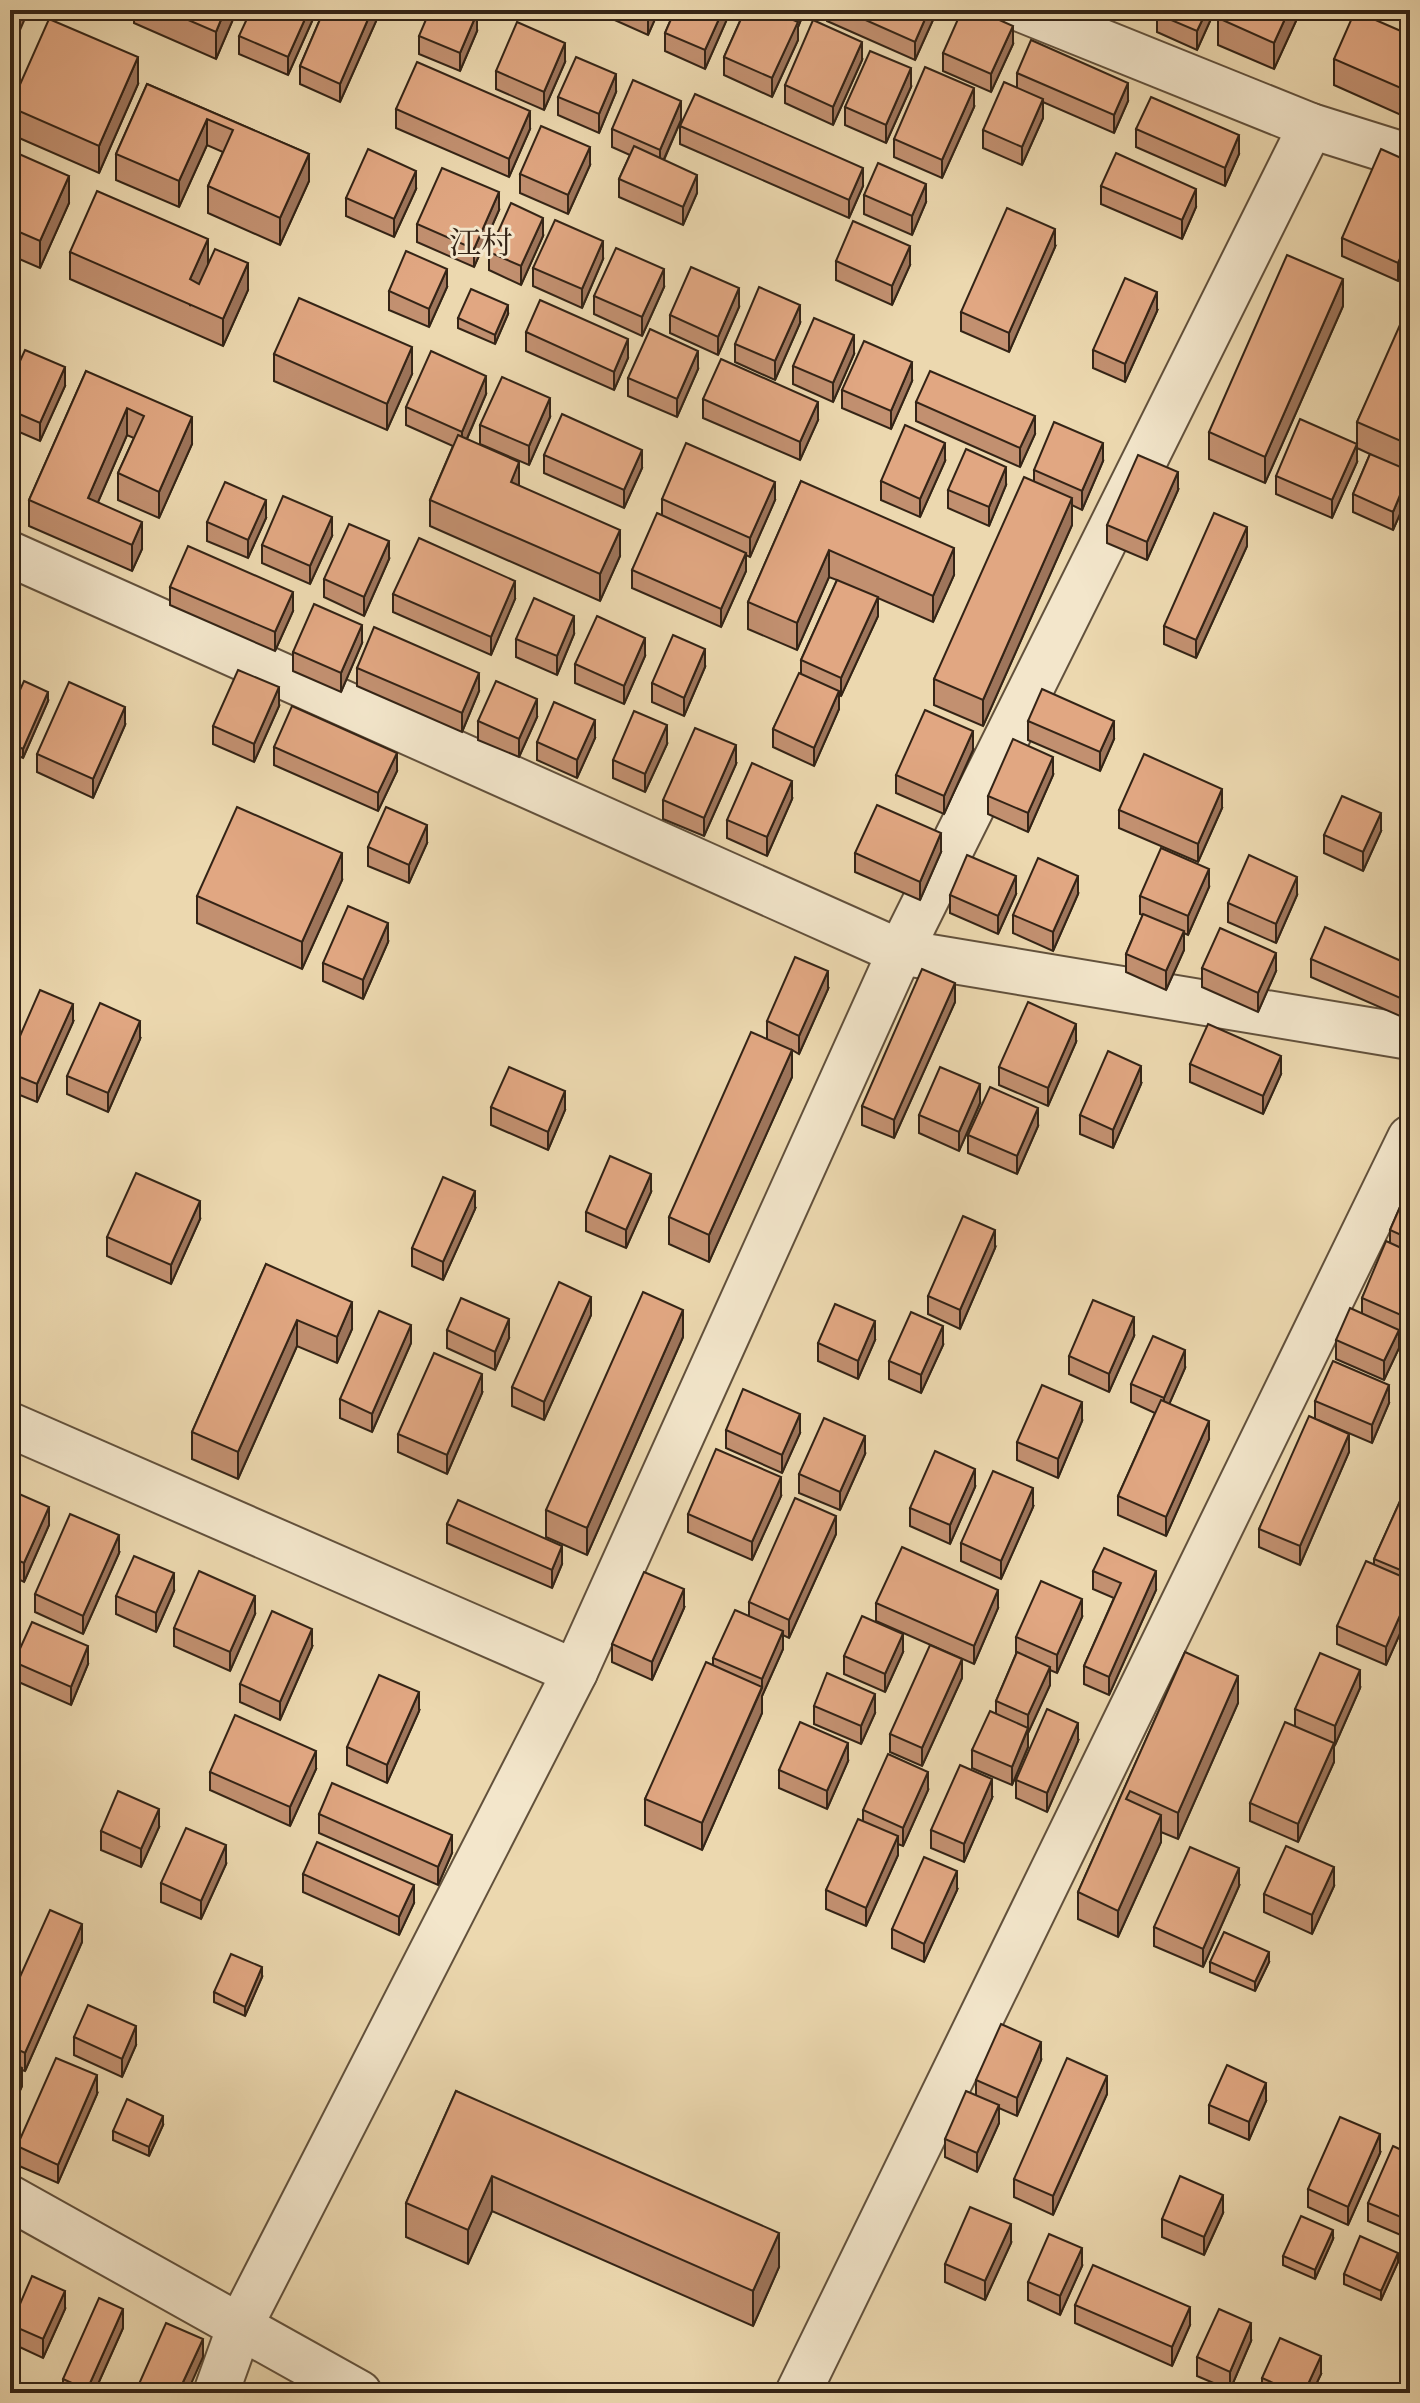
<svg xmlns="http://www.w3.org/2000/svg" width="1420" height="2403" font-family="Alegreya,'Noto Serif SC',serif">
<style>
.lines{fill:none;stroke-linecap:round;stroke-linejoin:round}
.minor-casing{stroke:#62513c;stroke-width:48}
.minor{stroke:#f3e6cb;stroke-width:44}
.wall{fill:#c29070;stroke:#342416;stroke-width:2}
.shaded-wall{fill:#9e755b;stroke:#342416;stroke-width:2}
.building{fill:#e1a782;stroke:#342416;stroke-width:2}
.labels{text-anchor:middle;stroke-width:6;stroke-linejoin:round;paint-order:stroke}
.quarter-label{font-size:32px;fill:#342416;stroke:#f3e6cb}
</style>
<rect width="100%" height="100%" fill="#ecd8af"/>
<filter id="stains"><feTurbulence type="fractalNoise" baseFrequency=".0025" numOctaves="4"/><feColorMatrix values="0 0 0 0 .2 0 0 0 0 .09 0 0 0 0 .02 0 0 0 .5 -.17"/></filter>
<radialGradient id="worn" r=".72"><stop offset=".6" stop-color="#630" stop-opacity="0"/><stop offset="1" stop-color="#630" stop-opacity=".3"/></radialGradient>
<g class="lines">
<defs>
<g id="minor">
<polyline points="1023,10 1311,126 1410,157"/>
<polyline points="10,554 900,952 1410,1037"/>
<polyline points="10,1425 575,1672"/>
<polyline points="10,2198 359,2393"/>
<polyline points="216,2393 240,2326 575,1672 900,952 1311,126"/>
<polyline points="798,2393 1410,1138"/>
</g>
</defs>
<use href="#minor" class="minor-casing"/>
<use href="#minor" class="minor"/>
</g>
<g class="wall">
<polygon points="134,10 237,10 216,59 134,23"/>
<polygon points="317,10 288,75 239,54 239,36"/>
<polygon points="324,10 381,10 340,102 300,84 300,66"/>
<polygon points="608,10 659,10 648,35 608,17"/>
<polygon points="675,10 731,10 705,69 665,51 665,33"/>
<polygon points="745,10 805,10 798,27 798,40 772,97 724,75 724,57"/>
<polygon points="827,10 937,10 937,11 915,60 827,21"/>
<polygon points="1215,10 1197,50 1157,32 1157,14"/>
<polygon points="1301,10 1274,69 1218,45 1218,18"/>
<polygon points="477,31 460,71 419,54 419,36"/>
<polygon points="1410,35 1410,119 1334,85 1334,59"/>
<polygon points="1013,44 991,92 943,71 943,53"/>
<polygon points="862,60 833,125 785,103 785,85"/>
<polygon points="565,62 544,110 496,89 496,71"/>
<polygon points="1017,73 1128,101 1114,133 1043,102 1043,118 1022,165 983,148 983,130 1017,88"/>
<polygon points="138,84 99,173 10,134 10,107"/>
<polygon points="147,84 309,154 309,181 280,245 208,213 208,186 223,152 207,145 179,207 116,180 116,154"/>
<polygon points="911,87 886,143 845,125 845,107"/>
<polygon points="616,92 599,133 558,115 558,97"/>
<polygon points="974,107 942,178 894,157 894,139"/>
<polygon points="396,109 530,129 509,177 396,128"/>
<polygon points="681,120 664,160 697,193 683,225 619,197 619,179 630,155 612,147 612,129"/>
<polygon points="680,126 863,186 849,218 680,144"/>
<polygon points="1136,129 1239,154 1225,186 1136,147"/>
<polygon points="10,150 69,203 40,268 10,255"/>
<polygon points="1410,162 1410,254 1398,281 1342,256 1342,238"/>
<polygon points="590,165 568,214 520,193 520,174"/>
<polygon points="1101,186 1196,207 1182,239 1101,204"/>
<polygon points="416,189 394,237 346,216 346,198"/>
<polygon points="864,195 926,202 912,235 864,214"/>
<polygon points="499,210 474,267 417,242 417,224"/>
<polygon points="543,236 521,285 489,270 489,252"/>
<polygon points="1055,247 1009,352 961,331 961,312"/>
<polygon points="70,252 208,265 248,290 223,346 70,279"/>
<polygon points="603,259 582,308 533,286 533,268"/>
<polygon points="836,261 910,265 892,305 836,280"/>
<polygon points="447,287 429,327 389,310 389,291"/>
<polygon points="664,287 642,336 594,314 594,296"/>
<polygon points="1343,306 1265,483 1209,459 1209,432"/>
<polygon points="739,307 718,355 670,333 670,315"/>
<polygon points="1410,310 1410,491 1393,530 1353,512 1353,494 1370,454 1357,448 1357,422"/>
<polygon points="1157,311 1125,382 1093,368 1093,350"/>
<polygon points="508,314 495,344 458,328 458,318"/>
<polygon points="800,323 775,380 735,362 735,344"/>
<polygon points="526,332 628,358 614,390 526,351"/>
<polygon points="274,354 412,374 387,430 274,381"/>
<polygon points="854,354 833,402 793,384 793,366"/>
<polygon points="698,369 677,417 628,396 628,378"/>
<polygon points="86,371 192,444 159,518 118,500 118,473 134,438 127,435 98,502 142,549 132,571 29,526 29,500"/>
<polygon points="912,381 891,429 842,408 842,390"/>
<polygon points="10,383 65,386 40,441 10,428"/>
<polygon points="486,394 467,439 519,486 620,556 600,601 430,526 430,500 453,446 406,425 406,407"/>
<polygon points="703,399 818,420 800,460 703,418"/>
<polygon points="916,402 1035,434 1020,467 916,421"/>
<polygon points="550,417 529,465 480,444 480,425"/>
<polygon points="544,455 642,468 624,508 544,473"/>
<polygon points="945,461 920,517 881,500 881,481"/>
<polygon points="1103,461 1082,510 1072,505 1072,525 983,726 934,705 934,679 1034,482 1034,470"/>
<polygon points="1357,462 1332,518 1276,494 1276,476"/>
<polygon points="801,481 954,575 933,622 878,598 878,616 841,696 839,695 839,709 814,766 773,747 773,729 801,674 801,660 837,580 829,577 797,650 748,629 748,602"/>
<polygon points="1006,485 989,526 948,508 948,490"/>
<polygon points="1178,490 1147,560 1107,543 1107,525"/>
<polygon points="662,499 775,500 750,557 746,555 746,571 721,627 632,588 632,570 662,515"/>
<polygon points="266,518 248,558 207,541 207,522"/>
<polygon points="332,536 310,584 262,563 262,545"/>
<polygon points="1247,546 1196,658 1164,644 1164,626"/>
<polygon points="389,559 364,616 324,597 324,579"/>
<polygon points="170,587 293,611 275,651 170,605"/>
<polygon points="393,594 515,599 491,655 393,612"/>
<polygon points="574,634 557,675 516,657 516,639"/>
<polygon points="362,643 341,692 293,671 293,652"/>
<polygon points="645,656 624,704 575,683 575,664"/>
<polygon points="705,667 684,716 652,702 652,683"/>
<polygon points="357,668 479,691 462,732 357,686"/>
<polygon points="48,701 23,758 10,752 10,712"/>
<polygon points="279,706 254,762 213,744 213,726"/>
<polygon points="537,717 519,757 478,740 478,721"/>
<polygon points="1028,721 1114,739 1100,771 1028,740"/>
<polygon points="125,725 93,798 37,772 37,754"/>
<polygon points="595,738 577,778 537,760 537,742"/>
<polygon points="667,744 645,792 613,778 613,760"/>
<polygon points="274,747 397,771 378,811 274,765"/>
<polygon points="973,750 944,814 896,793 896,775"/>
<polygon points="736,764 704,836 663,819 663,800"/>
<polygon points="1053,775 1028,832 988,814 988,796"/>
<polygon points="792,799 767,856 727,838 727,820"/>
<polygon points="1222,808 1198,862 1119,828 1119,810"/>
<polygon points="1381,831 1363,871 1324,853 1324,835"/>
<polygon points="427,843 409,883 368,866 368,847"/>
<polygon points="941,852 920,900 855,872 855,853"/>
<polygon points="342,880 302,969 197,923 197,896"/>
<polygon points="1209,887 1188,935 1184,933 1184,950 1166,990 1126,972 1126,954 1143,915 1140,914 1140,896"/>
<polygon points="1016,894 998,934 950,913 950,895"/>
<polygon points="1078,894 1053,951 1013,933 1013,915"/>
<polygon points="1297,895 1276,943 1228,922 1228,903"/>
<polygon points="388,942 363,999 323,981 323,963"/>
<polygon points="1311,959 1410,965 1410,1012 1407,1019 1311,977"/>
<polygon points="1202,968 1276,971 1258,1012 1202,987"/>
<polygon points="828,989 799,1054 792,1050 792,1077 709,1262 669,1244 669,1217 767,1039 767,1021"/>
<polygon points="955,1002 894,1138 862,1125 862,1106"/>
<polygon points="73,1022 37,1102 10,1091 10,1059"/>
<polygon points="140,1039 108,1112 67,1094 67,1076"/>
<polygon points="1076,1042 1048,1106 999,1085 999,1067"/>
<polygon points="1190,1064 1281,1074 1263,1114 1190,1082"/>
<polygon points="1141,1084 1113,1148 1080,1134 1080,1115"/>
<polygon points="980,1103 959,1151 919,1133 919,1115"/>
<polygon points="491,1107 565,1110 548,1150 491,1125"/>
<polygon points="1038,1126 1017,1174 968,1153 968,1135"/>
<polygon points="1410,1184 1410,1338 1399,1333 1399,1348 1384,1380 1336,1359 1336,1340 1362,1313 1362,1298 1390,1243 1390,1230"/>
<polygon points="651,1192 626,1248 586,1231 586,1212"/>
<polygon points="475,1209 443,1280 412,1266 412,1248"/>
<polygon points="200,1219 171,1284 107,1256 107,1237"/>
<polygon points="995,1248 960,1329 928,1314 928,1296"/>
<polygon points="266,1264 352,1329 337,1363 297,1346 238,1479 192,1459 192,1432"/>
<polygon points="591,1315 544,1420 512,1406 512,1387"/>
<polygon points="447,1330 509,1338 495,1370 447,1348"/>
<polygon points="1134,1336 1109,1392 1069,1374 1069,1356"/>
<polygon points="683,1337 587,1555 546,1537 546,1510"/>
<polygon points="875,1340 858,1379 818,1361 818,1343"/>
<polygon points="411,1343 372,1432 340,1418 340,1399"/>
<polygon points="943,1345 921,1393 889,1379 889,1361"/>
<polygon points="1185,1368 1169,1404 1209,1439 1166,1536 1118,1515 1118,1496 1155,1413 1131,1402 1131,1384"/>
<polygon points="482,1393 447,1474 398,1452 398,1434"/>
<polygon points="1315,1401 1389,1403 1372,1443 1318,1420 1349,1452 1300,1565 1259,1547 1259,1529 1315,1419"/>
<polygon points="1082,1421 1058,1478 1017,1460 1017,1442"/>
<polygon points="726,1430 800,1433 782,1473 726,1448"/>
<polygon points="865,1454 840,1510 799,1493 799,1474"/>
<polygon points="1410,1479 1410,1611 1386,1665 1337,1644 1337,1626 1374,1565 1374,1559"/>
<polygon points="975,1487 950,1544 910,1526 910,1508"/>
<polygon points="10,1490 49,1525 24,1582 10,1575"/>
<polygon points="781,1496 752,1560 688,1532 688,1514"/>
<polygon points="1033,1507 1001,1579 961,1561 961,1543"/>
<polygon points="447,1524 562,1564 552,1588 447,1543"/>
<polygon points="836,1534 789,1638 783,1635 783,1649 762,1696 762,1713 702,1850 645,1825 645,1799 713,1665 713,1658 749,1616 749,1602"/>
<polygon points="119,1553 83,1634 35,1612 35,1594"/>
<polygon points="1093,1571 1156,1590 1109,1695 1084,1684 1084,1666 1114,1598 1093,1589"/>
<polygon points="174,1591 156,1632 116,1614 116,1596"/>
<polygon points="876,1603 998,1608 974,1664 876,1621"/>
<polygon points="684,1608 652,1680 612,1662 612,1644"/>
<polygon points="255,1614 230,1671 174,1646 174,1628"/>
<polygon points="1082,1617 1057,1673 1050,1670 1050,1685 1028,1733 1028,1747 1012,1785 972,1768 972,1750 996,1714 996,1701 1016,1654 1016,1637"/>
<polygon points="312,1647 280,1720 240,1702 240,1684"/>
<polygon points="903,1652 885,1692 844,1674 844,1656"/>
<polygon points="1185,1652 1238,1703 1178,1839 1161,1832 1161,1842 1118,1937 1078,1919 1078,1892"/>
<polygon points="14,1662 88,1664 71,1705 14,1680"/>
<polygon points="962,1678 922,1766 890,1752 890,1734"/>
<polygon points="1360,1688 1335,1745 1334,1744 1334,1762 1298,1842 1250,1821 1250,1803 1295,1727 1295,1709"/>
<polygon points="814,1706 875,1713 861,1744 814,1724"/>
<polygon points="419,1711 387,1783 347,1765 347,1747"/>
<polygon points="1078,1741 1047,1812 1016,1798 1016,1780"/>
<polygon points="848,1761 827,1809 779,1788 779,1770"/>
<polygon points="316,1769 290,1826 210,1790 210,1772"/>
<polygon points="928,1790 903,1846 898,1844 898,1855 866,1926 826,1909 826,1890 863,1821 863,1810"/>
<polygon points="992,1798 964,1862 931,1848 931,1830"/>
<polygon points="319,1814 452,1853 438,1885 319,1833"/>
<polygon points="159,1827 141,1867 101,1850 101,1831"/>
<polygon points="226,1864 201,1919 161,1902 161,1883"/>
<polygon points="303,1874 414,1903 399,1935 303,1892"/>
<polygon points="1239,1886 1203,1967 1154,1946 1154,1927"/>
<polygon points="1334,1886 1312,1934 1264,1912 1264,1894"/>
<polygon points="957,1890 924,1962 892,1948 892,1929"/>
<polygon points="82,1942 25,2071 22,2070 22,2086 10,2113 10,1999"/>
<polygon points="1210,1962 1269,1962 1255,1991 1210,1972"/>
<polygon points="262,1977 245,2016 214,2002 214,1992"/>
<polygon points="74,2037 136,2045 122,2077 74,2055"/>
<polygon points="1041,2060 1017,2116 999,2108 999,2123 977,2172 945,2157 945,2139 976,2095 976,2080"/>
<polygon points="456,2091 779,2267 753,2326 492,2211 468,2264 406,2237 406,2203"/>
<polygon points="97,2094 58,2183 17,2165 17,2146"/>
<polygon points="1107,2094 1053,2215 1014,2197 1014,2179"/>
<polygon points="1266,2101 1249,2140 1209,2123 1209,2105"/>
<polygon points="163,2125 149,2156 113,2140 113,2131"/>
<polygon points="1380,2153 1348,2225 1308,2207 1308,2189"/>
<polygon points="1410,2154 1410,2239 1368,2221 1368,2203"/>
<polygon points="1223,2213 1204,2255 1162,2237 1162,2219"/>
<polygon points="1333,2239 1315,2279 1283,2265 1283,2256"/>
<polygon points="1011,2243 985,2300 945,2282 945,2264"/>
<polygon points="1398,2262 1381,2300 1344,2284 1344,2274"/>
<polygon points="1082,2266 1060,2315 1028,2300 1028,2282"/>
<polygon points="1410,2275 1410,2315 1402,2311 1402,2293"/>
<polygon points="1075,2305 1190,2325 1172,2366 1075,2323"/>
<polygon points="65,2309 43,2358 11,2343 11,2325"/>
<polygon points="123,2328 94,2393 63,2393 63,2379"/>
<polygon points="1251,2341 1230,2390 1197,2376 1197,2357"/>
<polygon points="1321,2374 1312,2393 1262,2393 1262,2378"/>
</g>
<g class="shaded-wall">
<polygon points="21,10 26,10 26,16 10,53 10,34"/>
<polygon points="225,10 237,10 216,59 216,32"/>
<polygon points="309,10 317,10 288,75 288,57"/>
<polygon points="372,10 381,10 340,102 340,84"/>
<polygon points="651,10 659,10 648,35 648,17"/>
<polygon points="723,10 731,10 705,69 705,50"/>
<polygon points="797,10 805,10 798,27 798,40 772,97 772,78 797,23"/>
<polygon points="929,10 937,10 937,11 915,60 915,42"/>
<polygon points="1207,10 1215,10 1197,50 1197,31"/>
<polygon points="1289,10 1301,10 1274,69 1274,43"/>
<polygon points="477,13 477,31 460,71 460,53"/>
<polygon points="1013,26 1013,44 991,92 991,74"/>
<polygon points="862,42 862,60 833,125 833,107"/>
<polygon points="565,43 565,62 544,110 544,92"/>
<polygon points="138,57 138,84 99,173 99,146"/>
<polygon points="911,68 911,87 886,143 886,125"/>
<polygon points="616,74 616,92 599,133 599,114"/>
<polygon points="1128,83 1128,101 1114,133 1114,115"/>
<polygon points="974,88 974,107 942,178 942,160"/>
<polygon points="1043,99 1043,118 1022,165 1022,147"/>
<polygon points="681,101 681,120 660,168 660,150"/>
<polygon points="530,111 530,129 509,177 509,159"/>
<polygon points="207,119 207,145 179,207 179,181"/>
<polygon points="1239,135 1239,154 1225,186 1225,168"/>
<polygon points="590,147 590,165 568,214 568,195"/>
<polygon points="309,154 309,181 280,245 280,218"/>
<polygon points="863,168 863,186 849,218 849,200"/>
<polygon points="416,171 416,189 394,237 394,219"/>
<polygon points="697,175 697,193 683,225 683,207"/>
<polygon points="69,176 69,203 40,268 40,241"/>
<polygon points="926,184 926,202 912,235 912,216"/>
<polygon points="1196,189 1196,207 1182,239 1182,220"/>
<polygon points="499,192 499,210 474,267 474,249"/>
<polygon points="543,218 543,236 521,285 521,266"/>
<polygon points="1055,229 1055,247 1009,352 1009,333"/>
<polygon points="1410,236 1410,254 1398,281 1398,263"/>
<polygon points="208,239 208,266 190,306 190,279"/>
<polygon points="603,241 603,259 582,308 582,289"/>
<polygon points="910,246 910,265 892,305 892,286"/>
<polygon points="248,263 248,290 223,346 223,319"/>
<polygon points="447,269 447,287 429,327 429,309"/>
<polygon points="664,269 664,287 642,336 642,317"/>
<polygon points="1343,279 1343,306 1265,483 1265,457"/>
<polygon points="739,288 739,307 718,355 718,337"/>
<polygon points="1157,292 1157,311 1125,382 1125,364"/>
<polygon points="508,305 508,314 495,344 495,335"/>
<polygon points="800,305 800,323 775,380 775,361"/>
<polygon points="854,335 854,354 833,402 833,383"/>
<polygon points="628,339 628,358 614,390 614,372"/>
<polygon points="12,347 12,365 10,369 10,351"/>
<polygon points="412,347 412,374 387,430 387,404"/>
<polygon points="698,351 698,369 677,417 677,399"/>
<polygon points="912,362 912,381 891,429 891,411"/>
<polygon points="65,367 65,386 40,441 40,423"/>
<polygon points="486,376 486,394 462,450 462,432"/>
<polygon points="550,398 550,417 529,465 529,446"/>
<polygon points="818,402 818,420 800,460 800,442"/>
<polygon points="127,408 127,435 88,525 88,498"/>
<polygon points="1035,416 1035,434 1020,467 1020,448"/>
<polygon points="192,417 192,444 159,518 159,492"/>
<polygon points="945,443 945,461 920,517 920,499"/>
<polygon points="1103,443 1103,461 1082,510 1082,491"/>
<polygon points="1357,444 1357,462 1332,518 1332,500"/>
<polygon points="642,450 642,468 624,508 624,490"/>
<polygon points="18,460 18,478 10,495 10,477"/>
<polygon points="519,462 519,489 511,482"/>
<polygon points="1006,467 1006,485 989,526 989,507"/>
<polygon points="1178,472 1178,490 1147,560 1147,542"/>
<polygon points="1410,473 1410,491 1393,530 1393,512"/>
<polygon points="775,482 775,500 750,557 750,538"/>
<polygon points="1072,498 1072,525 983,726 983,700"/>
<polygon points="266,500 266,518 248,558 248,540"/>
<polygon points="332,517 332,536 310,584 310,566"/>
<polygon points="142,522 142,549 132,571 132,545"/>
<polygon points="1247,527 1247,546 1196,658 1196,640"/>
<polygon points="620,530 620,556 600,601 600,574"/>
<polygon points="389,541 389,559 364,616 364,597"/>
<polygon points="954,548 954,575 933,622 933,596"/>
<polygon points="829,550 829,577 797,650 797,623"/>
<polygon points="746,553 746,571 721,627 721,609"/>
<polygon points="515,581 515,599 491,655 491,637"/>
<polygon points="293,592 293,611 275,651 275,632"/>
<polygon points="878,597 878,616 841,696 841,678"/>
<polygon points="574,616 574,634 557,675 557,656"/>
<polygon points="362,625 362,643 341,692 341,673"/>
<polygon points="645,638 645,656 624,704 624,686"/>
<polygon points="705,649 705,667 684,716 684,698"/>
<polygon points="479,673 479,691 462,732 462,713"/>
<polygon points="279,687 279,706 254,762 254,744"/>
<polygon points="839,691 839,709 814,766 814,748"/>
<polygon points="48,692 48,701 23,758 23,749"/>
<polygon points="537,699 537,717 519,757 519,739"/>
<polygon points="125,707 125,725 93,798 93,779"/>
<polygon points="595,720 595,738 577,778 577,760"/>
<polygon points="1114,721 1114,739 1100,771 1100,752"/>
<polygon points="667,725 667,744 645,792 645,774"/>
<polygon points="973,731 973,750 944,814 944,796"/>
<polygon points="736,745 736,764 704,836 704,818"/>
<polygon points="397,753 397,771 378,811 378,793"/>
<polygon points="1053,757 1053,775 1028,832 1028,813"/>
<polygon points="792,781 792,799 767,856 767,837"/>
<polygon points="1222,789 1222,808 1198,862 1198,844"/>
<polygon points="1381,813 1381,831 1363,871 1363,852"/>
<polygon points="427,825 427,843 409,883 409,865"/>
<polygon points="941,833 941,852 920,900 920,882"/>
<polygon points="342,853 342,880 302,969 302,942"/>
<polygon points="1209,869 1209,887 1188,935 1188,916"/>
<polygon points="1016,876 1016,894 998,934 998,916"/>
<polygon points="1078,876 1078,894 1053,951 1053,932"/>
<polygon points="1297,877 1297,895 1276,943 1276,924"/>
<polygon points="388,923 388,942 363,999 363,980"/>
<polygon points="1184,931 1184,950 1166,990 1166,971"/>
<polygon points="1276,953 1276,971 1258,1012 1258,993"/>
<polygon points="828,971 828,989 799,1054 799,1036"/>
<polygon points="955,983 955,1002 894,1138 894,1120"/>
<polygon points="1410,994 1410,1012 1407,1019 1407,1001"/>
<polygon points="73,1004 73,1022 37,1102 37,1084"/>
<polygon points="140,1021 140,1039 108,1112 108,1093"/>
<polygon points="1076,1024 1076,1042 1048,1106 1048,1088"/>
<polygon points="792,1050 792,1077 709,1262 709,1235"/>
<polygon points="1281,1056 1281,1074 1263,1114 1263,1096"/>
<polygon points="1141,1066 1141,1084 1113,1148 1113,1130"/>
<polygon points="980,1084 980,1103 959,1151 959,1132"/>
<polygon points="565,1091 565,1110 548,1150 548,1132"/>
<polygon points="1038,1108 1038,1126 1017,1174 1017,1156"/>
<polygon points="651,1174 651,1192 626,1248 626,1230"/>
<polygon points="475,1191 475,1209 443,1280 443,1262"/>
<polygon points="200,1201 200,1219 171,1284 171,1265"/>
<polygon points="995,1230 995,1248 960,1329 960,1310"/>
<polygon points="591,1297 591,1315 544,1420 544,1402"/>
<polygon points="352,1302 352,1329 337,1363 337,1337"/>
<polygon points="683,1310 683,1337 587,1555 587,1528"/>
<polygon points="1134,1317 1134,1336 1109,1392 1109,1374"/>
<polygon points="509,1319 509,1338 495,1370 495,1352"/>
<polygon points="297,1320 297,1346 238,1479 238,1452"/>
<polygon points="875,1321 875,1340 858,1379 858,1361"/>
<polygon points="411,1325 411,1343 372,1432 372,1414"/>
<polygon points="943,1326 943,1345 921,1393 921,1375"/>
<polygon points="1399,1330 1399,1348 1384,1380 1384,1361"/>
<polygon points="1185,1350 1185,1368 1164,1416 1164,1398"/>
<polygon points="482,1374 482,1393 447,1474 447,1455"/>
<polygon points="1389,1385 1389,1403 1372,1443 1372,1425"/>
<polygon points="1082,1402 1082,1421 1058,1478 1058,1459"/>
<polygon points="800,1414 800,1433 782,1473 782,1455"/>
<polygon points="1209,1421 1209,1439 1166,1536 1166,1517"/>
<polygon points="1349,1434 1349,1452 1300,1565 1300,1546"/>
<polygon points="865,1436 865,1454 840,1510 840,1492"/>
<polygon points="975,1469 975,1487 950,1544 950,1525"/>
<polygon points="781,1477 781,1496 752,1560 752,1542"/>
<polygon points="1033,1488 1033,1507 1001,1579 1001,1561"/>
<polygon points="49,1507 49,1525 24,1582 24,1563"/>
<polygon points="836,1516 836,1534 789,1638 789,1620"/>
<polygon points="119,1535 119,1553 83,1634 83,1616"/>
<polygon points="562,1546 562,1564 552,1588 552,1570"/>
<polygon points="1156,1571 1156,1590 1109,1695 1109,1677"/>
<polygon points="174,1573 174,1591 156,1632 156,1613"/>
<polygon points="684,1589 684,1608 652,1680 652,1662"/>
<polygon points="998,1590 998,1608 974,1664 974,1646"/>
<polygon points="1410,1593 1410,1611 1386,1665 1386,1647"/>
<polygon points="255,1596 255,1614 230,1671 230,1652"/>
<polygon points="1082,1599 1082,1617 1057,1673 1057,1655"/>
<polygon points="312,1629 312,1647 280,1720 280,1702"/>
<polygon points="783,1631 783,1649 762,1696 762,1713 702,1850 702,1823 762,1688 762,1679"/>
<polygon points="903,1634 903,1652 885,1692 885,1674"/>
<polygon points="88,1646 88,1664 71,1705 71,1687"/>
<polygon points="962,1659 962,1678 922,1766 922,1748"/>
<polygon points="1050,1667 1050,1685 1028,1733 1028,1747 1012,1785 1012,1767 1028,1729 1028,1715"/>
<polygon points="1360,1670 1360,1688 1335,1745 1335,1726"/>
<polygon points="1238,1676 1238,1703 1178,1839 1178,1813"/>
<polygon points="419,1692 419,1711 387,1783 387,1765"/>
<polygon points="875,1694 875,1713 861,1744 861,1726"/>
<polygon points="1078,1723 1078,1741 1047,1812 1047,1793"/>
<polygon points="848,1743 848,1761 827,1809 827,1791"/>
<polygon points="1334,1743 1334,1762 1298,1842 1298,1824"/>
<polygon points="316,1751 316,1769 290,1826 290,1807"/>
<polygon points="928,1772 928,1790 903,1846 903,1828"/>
<polygon points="992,1779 992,1798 964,1862 964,1844"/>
<polygon points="159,1809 159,1827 141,1867 141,1849"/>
<polygon points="1161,1815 1161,1842 1118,1937 1118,1911"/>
<polygon points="452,1835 452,1853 438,1885 438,1867"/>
<polygon points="898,1836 898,1855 866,1926 866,1908"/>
<polygon points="226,1845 226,1864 201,1919 201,1901"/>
<polygon points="1334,1867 1334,1886 1312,1934 1312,1915"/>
<polygon points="1239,1868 1239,1886 1203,1967 1203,1949"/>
<polygon points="957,1871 957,1890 924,1962 924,1944"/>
<polygon points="414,1885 414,1903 399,1935 399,1917"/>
<polygon points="82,1924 82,1942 25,2071 25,2053"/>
<polygon points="1269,1952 1269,1962 1255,1991 1255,1982"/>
<polygon points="262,1967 262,1977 245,2016 245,2007"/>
<polygon points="136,2026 136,2045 122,2077 122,2059"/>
<polygon points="1041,2042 1041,2060 1017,2116 1017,2098"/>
<polygon points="22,2068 22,2086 10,2113 10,2095"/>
<polygon points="97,2075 97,2094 58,2183 58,2165"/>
<polygon points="1107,2076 1107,2094 1053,2215 1053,2196"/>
<polygon points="1266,2083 1266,2101 1249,2140 1249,2122"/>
<polygon points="999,2105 999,2123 977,2172 977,2153"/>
<polygon points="163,2116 163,2125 149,2156 149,2147"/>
<polygon points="1380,2134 1380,2153 1348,2225 1348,2207"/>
<polygon points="492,2176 492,2211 468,2264 468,2230"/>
<polygon points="1223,2195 1223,2213 1204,2255 1204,2237"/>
<polygon points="1011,2224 1011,2243 985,2300 985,2281"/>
<polygon points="1333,2230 1333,2239 1315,2279 1315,2270"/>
<polygon points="779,2233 779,2267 753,2326 753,2291"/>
<polygon points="1082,2248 1082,2266 1060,2315 1060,2296"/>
<polygon points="1398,2253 1398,2262 1381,2300 1381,2291"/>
<polygon points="65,2291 65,2309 43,2358 43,2339"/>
<polygon points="1190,2307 1190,2325 1172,2366 1172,2347"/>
<polygon points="123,2309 123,2328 94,2393 87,2393 87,2390"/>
<polygon points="1251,2323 1251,2341 1230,2390 1230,2372"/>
<polygon points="203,2339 203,2357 187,2393 178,2393"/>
<polygon points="1321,2356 1321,2374 1312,2393 1304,2393"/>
</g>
<g class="building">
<polygon points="10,10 21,10 10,34"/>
<polygon points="165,10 225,10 216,32"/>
<polygon points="251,10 309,10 288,57 239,36"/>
<polygon points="324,10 372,10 340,84 300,66"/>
<polygon points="430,10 470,10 477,13 460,53 419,36"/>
<polygon points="634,10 651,10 648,17"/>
<polygon points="675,10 723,10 705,50 665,33"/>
<polygon points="745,10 770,10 798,22 772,78 724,57"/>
<polygon points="843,10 929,10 915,42"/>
<polygon points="962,10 977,10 1013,26 991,74 943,53"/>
<polygon points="1159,10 1207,10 1197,31 1157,14"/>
<polygon points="1222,10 1289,10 1274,43 1218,18"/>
<polygon points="1355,11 1410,35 1410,92 1334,59"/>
<polygon points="49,19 138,57 99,146 10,107"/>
<polygon points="813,20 862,42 833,107 785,85"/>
<polygon points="517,22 565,43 544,92 496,71"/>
<polygon points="1031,40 1128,83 1114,115 1017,73"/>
<polygon points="870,51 911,68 886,125 845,107"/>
<polygon points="576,57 616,74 599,114 558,97"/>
<polygon points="417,62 530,111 509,159 396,109"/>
<polygon points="925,67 974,88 942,160 894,139"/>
<polygon points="633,80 681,101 660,150 612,129"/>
<polygon points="1004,82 1043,99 1022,147 983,130"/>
<polygon points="147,84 309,154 280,218 208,186 233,130 207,119 179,181 116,154"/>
<polygon points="695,94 863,168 849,200 680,126"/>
<polygon points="1151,97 1239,135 1225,168 1136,129"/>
<polygon points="541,126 590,147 568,195 520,174"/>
<polygon points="634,146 697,175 683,207 619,179"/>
<polygon points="368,149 416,171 394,219 346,198"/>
<polygon points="1381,149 1410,162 1410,236 1398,263 1342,238"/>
<polygon points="10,150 69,176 40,241 10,228"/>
<polygon points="1116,153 1196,189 1182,220 1101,186"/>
<polygon points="878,163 926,184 912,216 864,195"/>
<polygon points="442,168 499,192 474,249 417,224"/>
<polygon points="97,191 208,239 190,279 199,284 215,249 248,263 223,319 70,252"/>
<polygon points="511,203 543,218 521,266 489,252"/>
<polygon points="1007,208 1055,229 1009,333 961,312"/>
<polygon points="555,220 603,241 582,289 533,268"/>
<polygon points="853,221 910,246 892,286 836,261"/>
<polygon points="616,248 664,269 642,317 594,296"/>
<polygon points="406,251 447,269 429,309 389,291"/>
<polygon points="1287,255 1343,279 1265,457 1209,432"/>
<polygon points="691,267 739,288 718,337 670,315"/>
<polygon points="1125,278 1157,292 1125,364 1093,350"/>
<polygon points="759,287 800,305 775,361 735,344"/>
<polygon points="471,289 508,305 495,335 458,318"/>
<polygon points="299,298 412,347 387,404 274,354"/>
<polygon points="540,300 628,339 614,372 526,332"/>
<polygon points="1407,309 1410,310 1410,445 1357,422"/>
<polygon points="814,318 854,335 833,383 793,366"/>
<polygon points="650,329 698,351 677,399 628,378"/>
<polygon points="864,341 912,362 891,411 842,390"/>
<polygon points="25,350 65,367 40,423 10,410 10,383"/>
<polygon points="431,351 486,376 462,432 406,407"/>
<polygon points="721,359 818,402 800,442 703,399"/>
<polygon points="86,371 192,417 159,492 118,473 144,416 127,408 88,498 142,522 132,545 29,500"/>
<polygon points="930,371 1035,416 1020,448 916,402"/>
<polygon points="502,377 550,398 529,446 480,425"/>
<polygon points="562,414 642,450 624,490 544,455"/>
<polygon points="1300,419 1357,444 1332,500 1276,476"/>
<polygon points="1054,422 1103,443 1082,491 1034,470"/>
<polygon points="905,425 945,443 920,499 881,481"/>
<polygon points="458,435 519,462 511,482 620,530 600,574 430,500"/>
<polygon points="686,443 775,482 750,538 662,499"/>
<polygon points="966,449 1006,467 989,507 948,490"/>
<polygon points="1370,454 1410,471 1393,512 1353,494"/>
<polygon points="1138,455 1178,472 1147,542 1107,525"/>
<polygon points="10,456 18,460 10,477"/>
<polygon points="1024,477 1072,498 983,700 934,679"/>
<polygon points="801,481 954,548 933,596 829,550 797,623 748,602"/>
<polygon points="225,482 266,500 248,540 207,522"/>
<polygon points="283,496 332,517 310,566 262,545"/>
<polygon points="657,513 746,553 721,609 632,570"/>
<polygon points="1214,513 1247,527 1196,640 1164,626"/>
<polygon points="349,524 389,541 364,597 324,579"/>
<polygon points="419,538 515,581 491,637 393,594"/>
<polygon points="188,546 293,592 275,632 170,587"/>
<polygon points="837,580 878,597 841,678 801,660"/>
<polygon points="534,598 574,616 557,656 516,639"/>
<polygon points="314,604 362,625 341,673 293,652"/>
<polygon points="597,616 645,638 624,686 575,664"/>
<polygon points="374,627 479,673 462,713 357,668"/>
<polygon points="673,635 705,649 684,698 652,683"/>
<polygon points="238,670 279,687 254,744 213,726"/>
<polygon points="799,673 839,691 814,748 773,729"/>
<polygon points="24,681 48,692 23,749 10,743 10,712"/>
<polygon points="496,681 537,699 519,739 478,721"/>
<polygon points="69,682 125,707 93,779 37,754"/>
<polygon points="1042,689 1114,721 1100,752 1028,721"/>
<polygon points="554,702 595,720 577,760 537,742"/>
<polygon points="292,706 397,753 378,793 274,747"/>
<polygon points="925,710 973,731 944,796 896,775"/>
<polygon points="634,711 667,725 645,774 613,760"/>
<polygon points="695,728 736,745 704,818 663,800"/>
<polygon points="1013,739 1053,757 1028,813 988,796"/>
<polygon points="1144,754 1222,789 1198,844 1119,810"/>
<polygon points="752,763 792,781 767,837 727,820"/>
<polygon points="1342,796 1381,813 1363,852 1324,835"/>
<polygon points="877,805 941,833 920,882 855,853"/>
<polygon points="237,807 342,853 302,942 197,896"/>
<polygon points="386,807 427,825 409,865 368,847"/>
<polygon points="1161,848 1209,869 1188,916 1140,896"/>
<polygon points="967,855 1016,876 998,916 950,895"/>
<polygon points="1249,855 1297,877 1276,924 1228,903"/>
<polygon points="1038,858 1078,876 1053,932 1013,915"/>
<polygon points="348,906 388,923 363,980 323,963"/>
<polygon points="1143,914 1184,931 1166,971 1126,954"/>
<polygon points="1325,927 1410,965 1410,994 1407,1001 1311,959"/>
<polygon points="1220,928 1276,953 1258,993 1202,968"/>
<polygon points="795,957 828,971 799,1036 767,1021"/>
<polygon points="922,969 955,983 894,1120 862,1106"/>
<polygon points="40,990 73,1004 37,1084 10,1073 10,1059"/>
<polygon points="1028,1002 1076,1024 1048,1088 999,1067"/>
<polygon points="100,1003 140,1021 108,1093 67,1076"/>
<polygon points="1208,1024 1281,1056 1263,1096 1190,1064"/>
<polygon points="751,1032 792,1050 709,1235 669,1217"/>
<polygon points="1108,1051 1141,1066 1113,1130 1080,1115"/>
<polygon points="509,1067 565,1091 548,1132 491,1107"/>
<polygon points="940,1067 980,1084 959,1132 919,1115"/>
<polygon points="990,1087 1038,1108 1017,1156 968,1135"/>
<polygon points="610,1156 651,1174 626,1230 586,1212"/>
<polygon points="136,1173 200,1201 171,1265 107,1237"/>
<polygon points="443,1177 475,1191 443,1262 412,1248"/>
<polygon points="1410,1184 1410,1239 1390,1230"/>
<polygon points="963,1216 995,1230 960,1310 928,1296"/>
<polygon points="1386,1241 1410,1252 1410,1319 1362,1298"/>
<polygon points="266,1264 352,1302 337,1337 297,1320 238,1452 192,1432"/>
<polygon points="559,1282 591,1297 544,1402 512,1387"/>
<polygon points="643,1292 683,1310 587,1528 546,1510"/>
<polygon points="461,1298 509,1319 495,1352 447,1330"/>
<polygon points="1093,1300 1134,1317 1109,1374 1069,1356"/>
<polygon points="835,1304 875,1321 858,1361 818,1343"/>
<polygon points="1350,1308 1399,1330 1384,1361 1336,1340"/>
<polygon points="379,1311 411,1325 372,1414 340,1399"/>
<polygon points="911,1312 943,1326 921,1375 889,1361"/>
<polygon points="1153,1336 1185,1350 1164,1398 1131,1384"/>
<polygon points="434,1353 482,1374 447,1455 398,1434"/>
<polygon points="1333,1361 1389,1385 1372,1425 1315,1401"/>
<polygon points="1042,1385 1082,1402 1058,1459 1017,1442"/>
<polygon points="743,1389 800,1414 782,1455 726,1430"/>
<polygon points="1161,1400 1209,1421 1166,1517 1118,1496"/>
<polygon points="1309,1416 1349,1434 1300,1546 1259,1529"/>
<polygon points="824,1418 865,1436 840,1492 799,1474"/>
<polygon points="716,1449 781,1477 752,1542 688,1514"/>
<polygon points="935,1451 975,1469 950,1525 910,1508"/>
<polygon points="993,1471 1033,1488 1001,1561 961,1543"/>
<polygon points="1410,1479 1410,1574 1374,1559"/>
<polygon points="10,1490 49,1507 24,1563 10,1557"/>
<polygon points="795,1498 836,1516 789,1620 749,1602"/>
<polygon points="458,1500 562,1546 552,1570 447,1524"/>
<polygon points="70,1514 119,1535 83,1616 35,1594"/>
<polygon points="902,1547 998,1590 974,1646 876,1603"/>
<polygon points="1104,1548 1156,1571 1109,1677 1084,1666 1121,1583 1093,1571"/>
<polygon points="134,1556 174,1573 156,1613 116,1596"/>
<polygon points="1366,1561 1410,1580 1410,1593 1386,1647 1337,1626"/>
<polygon points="199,1571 255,1596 230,1652 174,1628"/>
<polygon points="644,1572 684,1589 652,1662 612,1644"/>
<polygon points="1041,1581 1082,1599 1057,1655 1016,1637"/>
<polygon points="735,1610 783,1631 762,1679 713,1658"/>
<polygon points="272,1611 312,1629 280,1702 240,1684"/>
<polygon points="862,1616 903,1634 885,1674 844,1656"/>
<polygon points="32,1622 88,1646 71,1687 14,1662"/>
<polygon points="930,1645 962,1659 922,1748 890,1734"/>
<polygon points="1017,1652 1050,1667 1028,1715 996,1701"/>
<polygon points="1185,1652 1238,1676 1178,1813 1130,1791 1126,1799 1161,1815 1118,1911 1078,1892"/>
<polygon points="1320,1653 1360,1670 1335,1726 1295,1709"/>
<polygon points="706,1662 762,1687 702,1823 645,1799"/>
<polygon points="827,1673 875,1694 861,1726 814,1706"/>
<polygon points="379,1675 419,1692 387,1765 347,1747"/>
<polygon points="1047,1709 1078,1723 1047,1793 1016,1780"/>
<polygon points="990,1711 1028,1728 1012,1767 972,1750"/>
<polygon points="235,1715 316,1751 290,1807 210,1772"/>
<polygon points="800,1722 848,1743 827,1791 779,1770"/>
<polygon points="1285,1722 1334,1743 1298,1824 1250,1803"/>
<polygon points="888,1754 928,1772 903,1828 863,1810"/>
<polygon points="960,1765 992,1779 964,1844 931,1830"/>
<polygon points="332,1783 452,1835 438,1867 319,1814"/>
<polygon points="118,1791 159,1809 141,1849 101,1831"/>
<polygon points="858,1819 898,1836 866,1908 826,1890"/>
<polygon points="186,1828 226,1845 201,1901 161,1883"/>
<polygon points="317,1842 414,1885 399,1917 303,1874"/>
<polygon points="1286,1846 1334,1867 1312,1915 1264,1894"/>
<polygon points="1190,1847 1239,1868 1203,1949 1154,1927"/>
<polygon points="924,1857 957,1871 924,1944 892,1929"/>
<polygon points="50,1910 82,1924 25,2053 10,2046 10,1999"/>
<polygon points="1224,1932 1269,1952 1255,1982 1210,1962"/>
<polygon points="231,1954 262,1967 245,2007 214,1992"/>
<polygon points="88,2005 136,2026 122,2059 74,2037"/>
<polygon points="1001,2024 1041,2042 1017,2098 976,2080"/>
<polygon points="56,2058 97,2075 58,2165 17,2146"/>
<polygon points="1067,2058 1107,2076 1053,2196 1014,2179"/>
<polygon points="10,2062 22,2068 10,2095"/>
<polygon points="1227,2065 1266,2083 1249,2122 1209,2105"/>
<polygon points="456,2091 779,2233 753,2291 492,2176 468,2230 406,2203"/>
<polygon points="966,2091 999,2105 977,2153 945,2139"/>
<polygon points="127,2099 163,2116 149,2147 113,2131"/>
<polygon points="1340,2117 1380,2134 1348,2207 1308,2189"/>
<polygon points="1393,2146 1410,2154 1410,2221 1368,2203"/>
<polygon points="1180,2176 1223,2195 1204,2237 1162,2219"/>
<polygon points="970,2207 1011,2224 985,2281 945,2264"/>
<polygon points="1301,2216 1333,2230 1315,2270 1283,2256"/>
<polygon points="1049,2234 1082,2248 1060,2296 1028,2282"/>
<polygon points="1360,2236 1398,2253 1381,2291 1344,2274"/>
<polygon points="1093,2265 1190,2307 1172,2347 1075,2305"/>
<polygon points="1410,2275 1410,2297 1402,2293"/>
<polygon points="32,2276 65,2291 43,2339 11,2325"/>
<polygon points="99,2298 123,2309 87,2390 63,2379"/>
<polygon points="1219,2309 1251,2323 1230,2372 1197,2357"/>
<polygon points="166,2323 203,2339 178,2393 135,2393"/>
<polygon points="1280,2338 1321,2356 1304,2393 1296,2393 1262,2378"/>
<polygon points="1394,2384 1410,2391 1410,2393 1390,2393"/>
</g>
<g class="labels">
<g class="quarter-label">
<text x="481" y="254">江村</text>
</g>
</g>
<rect width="1420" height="2403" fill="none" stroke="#ecd8af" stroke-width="40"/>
<rect x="12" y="12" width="1396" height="2379" fill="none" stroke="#342416" stroke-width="4"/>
<rect x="20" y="20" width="1380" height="2363" fill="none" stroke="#342416" stroke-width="2"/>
<rect width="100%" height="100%" filter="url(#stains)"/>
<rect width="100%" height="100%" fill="url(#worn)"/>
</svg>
